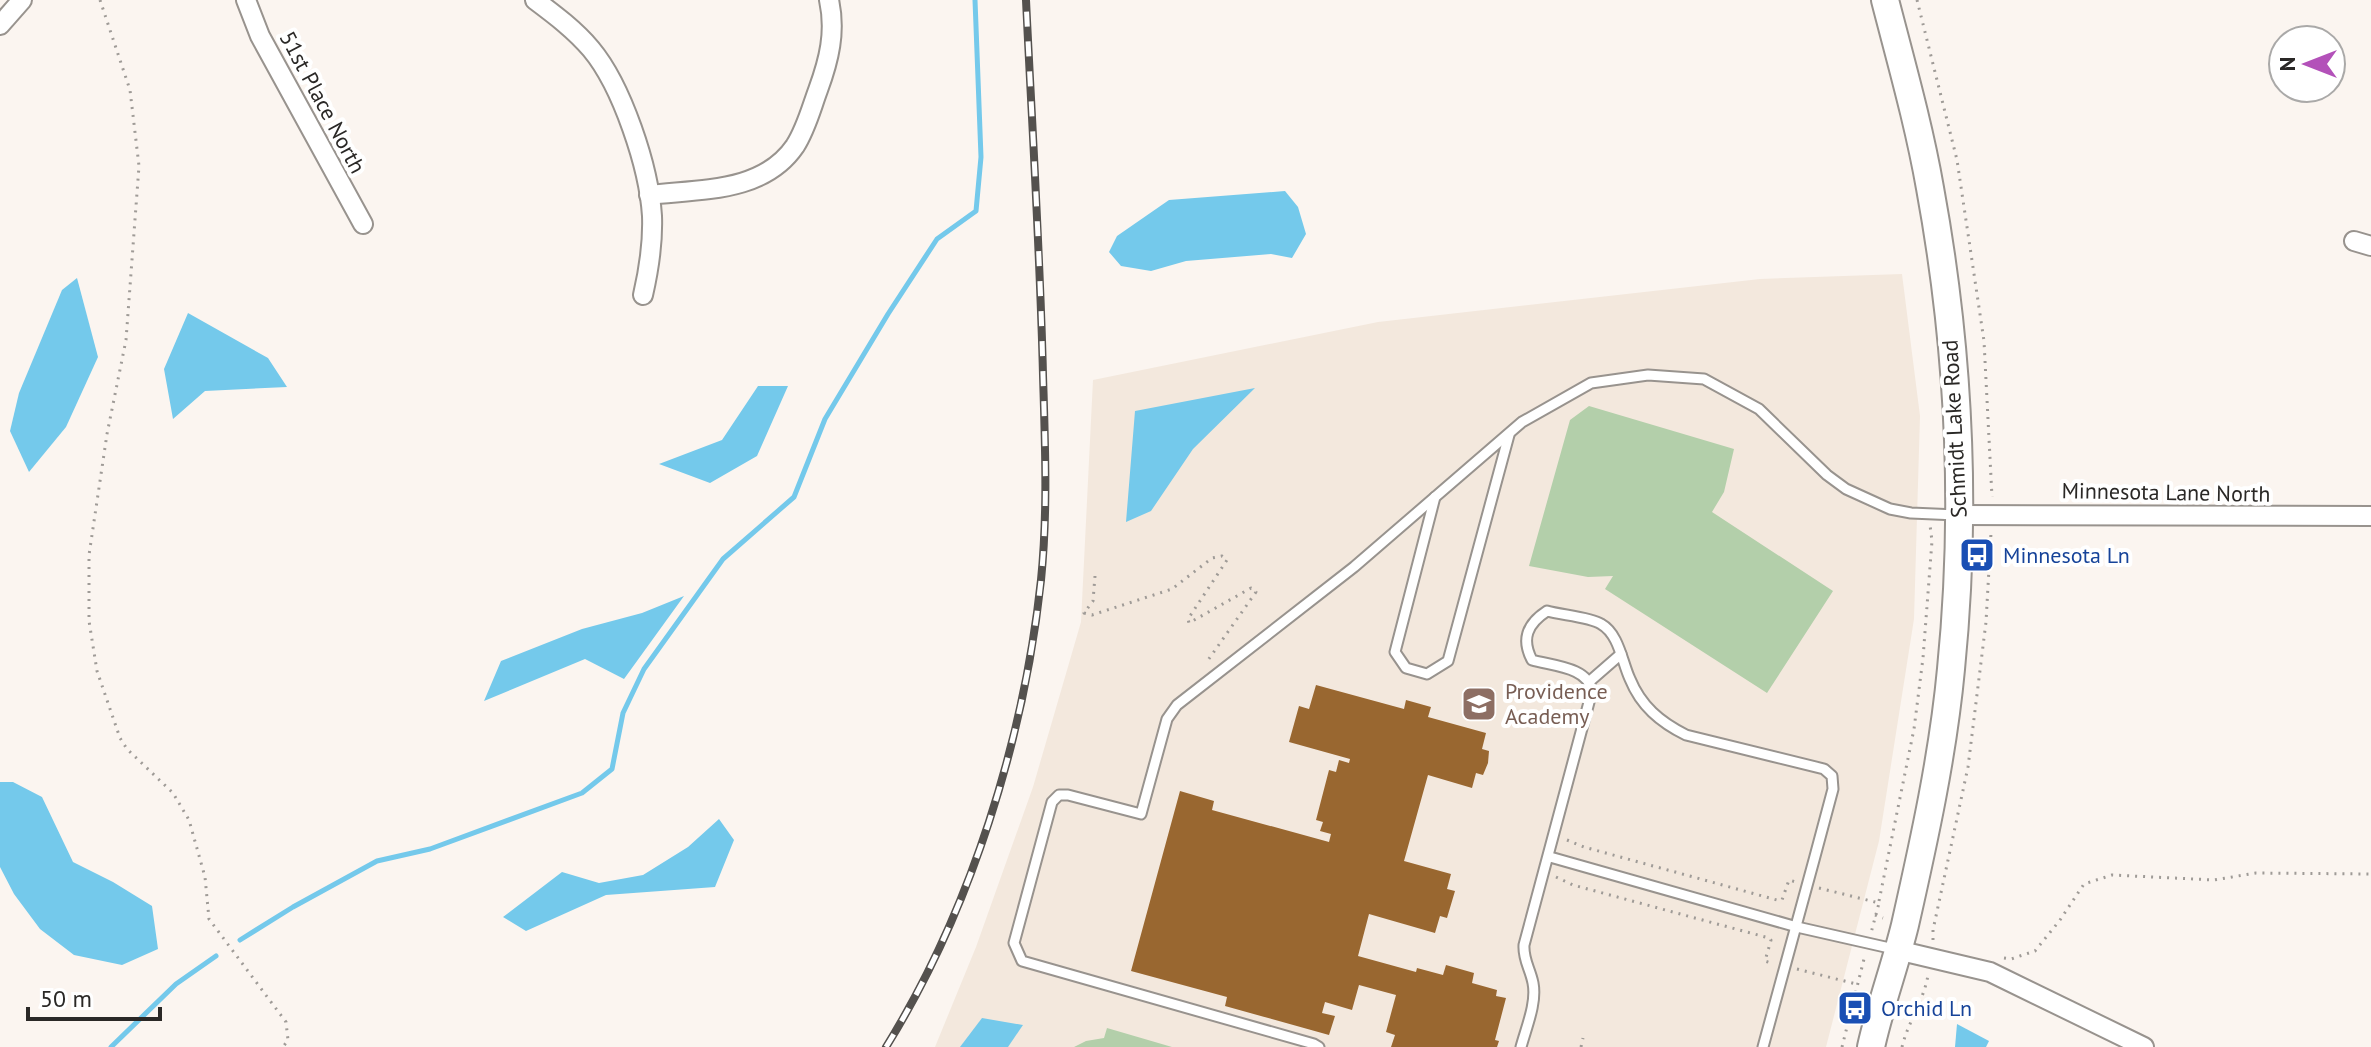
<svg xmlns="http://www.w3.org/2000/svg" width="2371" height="1047" font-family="'PT Sans',sans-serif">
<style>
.built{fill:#f3e8dd}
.green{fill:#b3cfaa}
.water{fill:#74c9eb}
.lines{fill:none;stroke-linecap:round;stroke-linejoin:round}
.stream{stroke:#74c9eb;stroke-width:5}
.building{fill:#996730}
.lane-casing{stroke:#98938e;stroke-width:13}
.street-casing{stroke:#98938e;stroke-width:22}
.secondary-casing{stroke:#98938e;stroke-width:30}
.path{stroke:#9f9b97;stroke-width:3;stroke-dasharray:2 6;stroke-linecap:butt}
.lane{stroke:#fff;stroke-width:9}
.street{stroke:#fff;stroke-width:18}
.secondary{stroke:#fff;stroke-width:26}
.rail-casing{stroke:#54514e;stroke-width:8}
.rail{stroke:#fff;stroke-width:5;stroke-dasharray:15;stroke-linecap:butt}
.labels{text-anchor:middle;stroke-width:8;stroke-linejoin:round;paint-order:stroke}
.street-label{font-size:22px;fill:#2a2826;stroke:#fff}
.transit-label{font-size:22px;fill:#164399;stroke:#fff;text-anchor:start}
.education-label{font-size:22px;fill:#785e54;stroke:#fff;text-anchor:start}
</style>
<rect width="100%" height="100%" fill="#fbf5f0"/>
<polygon class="built" points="1902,274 1920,416 1914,619 1879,841 1826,1047 935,1047 976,947 1033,787 1081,622 1093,380 1378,322 1760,279"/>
<g class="green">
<polygon points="1589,406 1734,449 1724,492 1712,512 1833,591 1767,693 1605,589 1613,576 1588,577 1529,566 1570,420"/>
<polygon points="1107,1028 1172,1047 1074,1047 1086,1041 1104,1038"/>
</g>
<g class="water">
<polygon points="1285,191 1298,207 1306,234 1292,258 1271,254 1186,261 1151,271 1121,266 1109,252 1117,236 1169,200"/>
<polygon points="77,278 98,357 66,427 29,472 10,431 19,393 62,290"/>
<polygon points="188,313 268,358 287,387 205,391 173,419 164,369"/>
<polygon points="758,386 788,386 757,456 710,483 659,464 722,440"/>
<polygon points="1255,388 1193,449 1151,511 1126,522 1135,411"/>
<polygon points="684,596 624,679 585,659 484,701 501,661 582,629 642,613"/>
<polygon points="0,782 13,782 42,797 73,862 113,882 152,906 158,949 122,965 74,955 40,929 14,894 0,867"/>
<polygon points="719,819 734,840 715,887 606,895 526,931 503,917 562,872 599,883 643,875 688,847"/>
<polygon points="982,1018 1023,1025 1008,1047 960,1047"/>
<polygon points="1957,1024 1989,1041 1986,1047 1955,1047"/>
</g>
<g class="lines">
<g class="stream">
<polyline points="240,940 293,907 377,861 430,849 582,793 612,769 623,713 644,669 723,559 794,497 825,419 888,314 937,239 976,211 981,157 975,0"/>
<polyline points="111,1047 176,984 216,956"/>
</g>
</g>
<polygon class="building" points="1316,685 1404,709 1406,700 1431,707 1428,717 1486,733 1482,749 1489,751 1488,763 1483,775 1476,773 1472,788 1428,775 1404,861 1451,874 1447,889 1455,891 1447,918 1440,916 1435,933 1369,914 1358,956 1416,972 1417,968 1443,975 1446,965 1474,973 1472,983 1497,990 1496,996 1506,998 1495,1040 1499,1041 1497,1047 1391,1047 1395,1035 1386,1032 1396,995 1359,985 1352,1010 1325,1002 1322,1013 1335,1016 1329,1035 1225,1006 1227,997 1131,971 1180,791 1214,801 1212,810 1329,842 1331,834 1320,831 1323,822 1316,820 1329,770 1336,772 1339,760 1349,763 1350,759 1289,742 1299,706 1309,709"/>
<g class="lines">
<defs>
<g id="lane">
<polyline points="1435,497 1395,652 1406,668 1427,674 1448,661 1509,435"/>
<polyline points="1590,681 1621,654"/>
<polyline points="1550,857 1797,927 1894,949"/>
<polyline points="1319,1047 1314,1044 1022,961 1014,943 1052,802 1059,795 1068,795 1141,814 1167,719 1177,705 1354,567 1522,422 1591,383 1648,375 1704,379 1759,409 1827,475 1846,489 1890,509 1911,513 1957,515"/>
<path d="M1521 1047C1526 1028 1537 1003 1533 983 1530 968 1523 960 1524 945L1592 691C1588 667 1553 666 1532 660 1521 639 1527 624 1547 611 1561 615 1590 617 1601 624 1619 634 1622 662 1630 679 1641 706 1660 722 1686 735L1824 769 1832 776 1833 789 1814 860 1763 1047"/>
</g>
<g id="street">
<polyline points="246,0 260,36 363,224"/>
<path d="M535 0C555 15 575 30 591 49 622 86 649 167 652 216 653 243 649 269 643 295"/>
<polyline points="0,25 22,0"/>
<path d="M649 195C700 189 763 193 795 146 806 129 811 109 818 90 829 60 836 32 829 0"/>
<polyline points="2354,241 2371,246"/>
<polyline points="1960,515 2371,516"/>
<polyline points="1897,950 1990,972 2144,1047"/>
</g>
<path id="secondary" d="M1871 1047C1880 1006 1895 966 1905 925 1924 841 1943 755 1951 669 1967 509 1959 346 1930 188 1919 125 1901 62 1885 0"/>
</defs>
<use href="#lane" class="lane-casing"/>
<use href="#street" class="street-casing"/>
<use href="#secondary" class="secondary-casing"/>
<g class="path">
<polyline points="100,0 130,90 139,166 126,340 107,434 89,555 89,621 97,671 120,738 127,749 173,793 189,820 205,877 209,919 286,1022 288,1040 283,1047"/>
<polyline points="1917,0 1957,160 1984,341 1992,497"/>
<polyline points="1095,576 1093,601 1084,613 1092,615 1172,589 1212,558 1222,556 1227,560 1188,619 1189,623 1251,588 1256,592 1206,663"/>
<polyline points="1567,840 1584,847 1777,900 1782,900 1789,880 1796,882"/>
<polyline points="1556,877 1573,885 1769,938 1771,940 1765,961 1774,964"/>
<polyline points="1819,888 1879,903 1871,933"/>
<polyline points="1879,901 1914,729 1923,658 1932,541 1930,525"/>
<polyline points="1875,915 1883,918"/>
<polyline points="1933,940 1933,930 1968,767 1986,622 1991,533"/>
<polyline points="2004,958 2011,959 2035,951 2060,920 2084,884 2112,875 2214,880 2256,873 2371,874"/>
<polyline points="1797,969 1856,984"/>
<polyline points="1581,1047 1583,1038"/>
<polyline points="1842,1047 1865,955"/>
<path d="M1902 1047C1908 1022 1924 1000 1928 975"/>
</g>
<use href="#lane" class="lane"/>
<use href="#street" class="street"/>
<use href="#secondary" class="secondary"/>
<defs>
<path id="rail" d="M886 1047C971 910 1024 739 1041 580 1048 511 1045 443 1043 375 1040 250 1032 125 1026 0"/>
</defs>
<use href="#rail" class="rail-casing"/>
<use href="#rail" class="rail"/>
</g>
<defs>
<symbol id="bus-square" viewBox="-11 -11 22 22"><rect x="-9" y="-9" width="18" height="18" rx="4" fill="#1a4fb4" stroke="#fff"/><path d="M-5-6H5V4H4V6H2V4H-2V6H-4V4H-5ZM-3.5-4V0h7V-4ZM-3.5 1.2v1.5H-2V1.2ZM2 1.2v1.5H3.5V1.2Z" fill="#fff"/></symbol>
<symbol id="school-square" viewBox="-11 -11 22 22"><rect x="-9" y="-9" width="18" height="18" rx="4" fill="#8d6e63" stroke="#fff"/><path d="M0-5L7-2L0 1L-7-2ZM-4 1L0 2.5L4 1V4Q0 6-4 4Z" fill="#fff"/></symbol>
</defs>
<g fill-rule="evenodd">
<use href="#bus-square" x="1957" y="535" width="40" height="40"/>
<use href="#school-square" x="1459" y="684" width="40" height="40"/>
<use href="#bus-square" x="1835" y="988" width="40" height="40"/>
</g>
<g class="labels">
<g class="street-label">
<text transform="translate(323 102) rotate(62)" y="8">51st Place North</text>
<text transform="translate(1954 429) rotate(-93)" y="8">Schmidt Lake Road</text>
<text transform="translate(2166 492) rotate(1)" y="8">Minnesota Lane North</text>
</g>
<g class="transit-label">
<text x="2003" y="563">Minnesota Ln</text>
<text x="1881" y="1016">Orchid Ln</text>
</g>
<g class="education-label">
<text x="1505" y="699">Providence<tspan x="1505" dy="25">Academy</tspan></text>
</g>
</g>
<g transform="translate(2307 64) rotate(270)"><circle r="38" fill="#ffffff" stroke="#aaa9a8" stroke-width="2"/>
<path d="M0-6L14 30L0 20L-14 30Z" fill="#b351b9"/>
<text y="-12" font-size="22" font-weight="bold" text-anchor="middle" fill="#2a2826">N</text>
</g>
<path d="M28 1007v12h132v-12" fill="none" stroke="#2a2826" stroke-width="4"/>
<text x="40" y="1007" font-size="24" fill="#2a2826" stroke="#ffffff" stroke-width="6" paint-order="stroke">50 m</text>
</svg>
